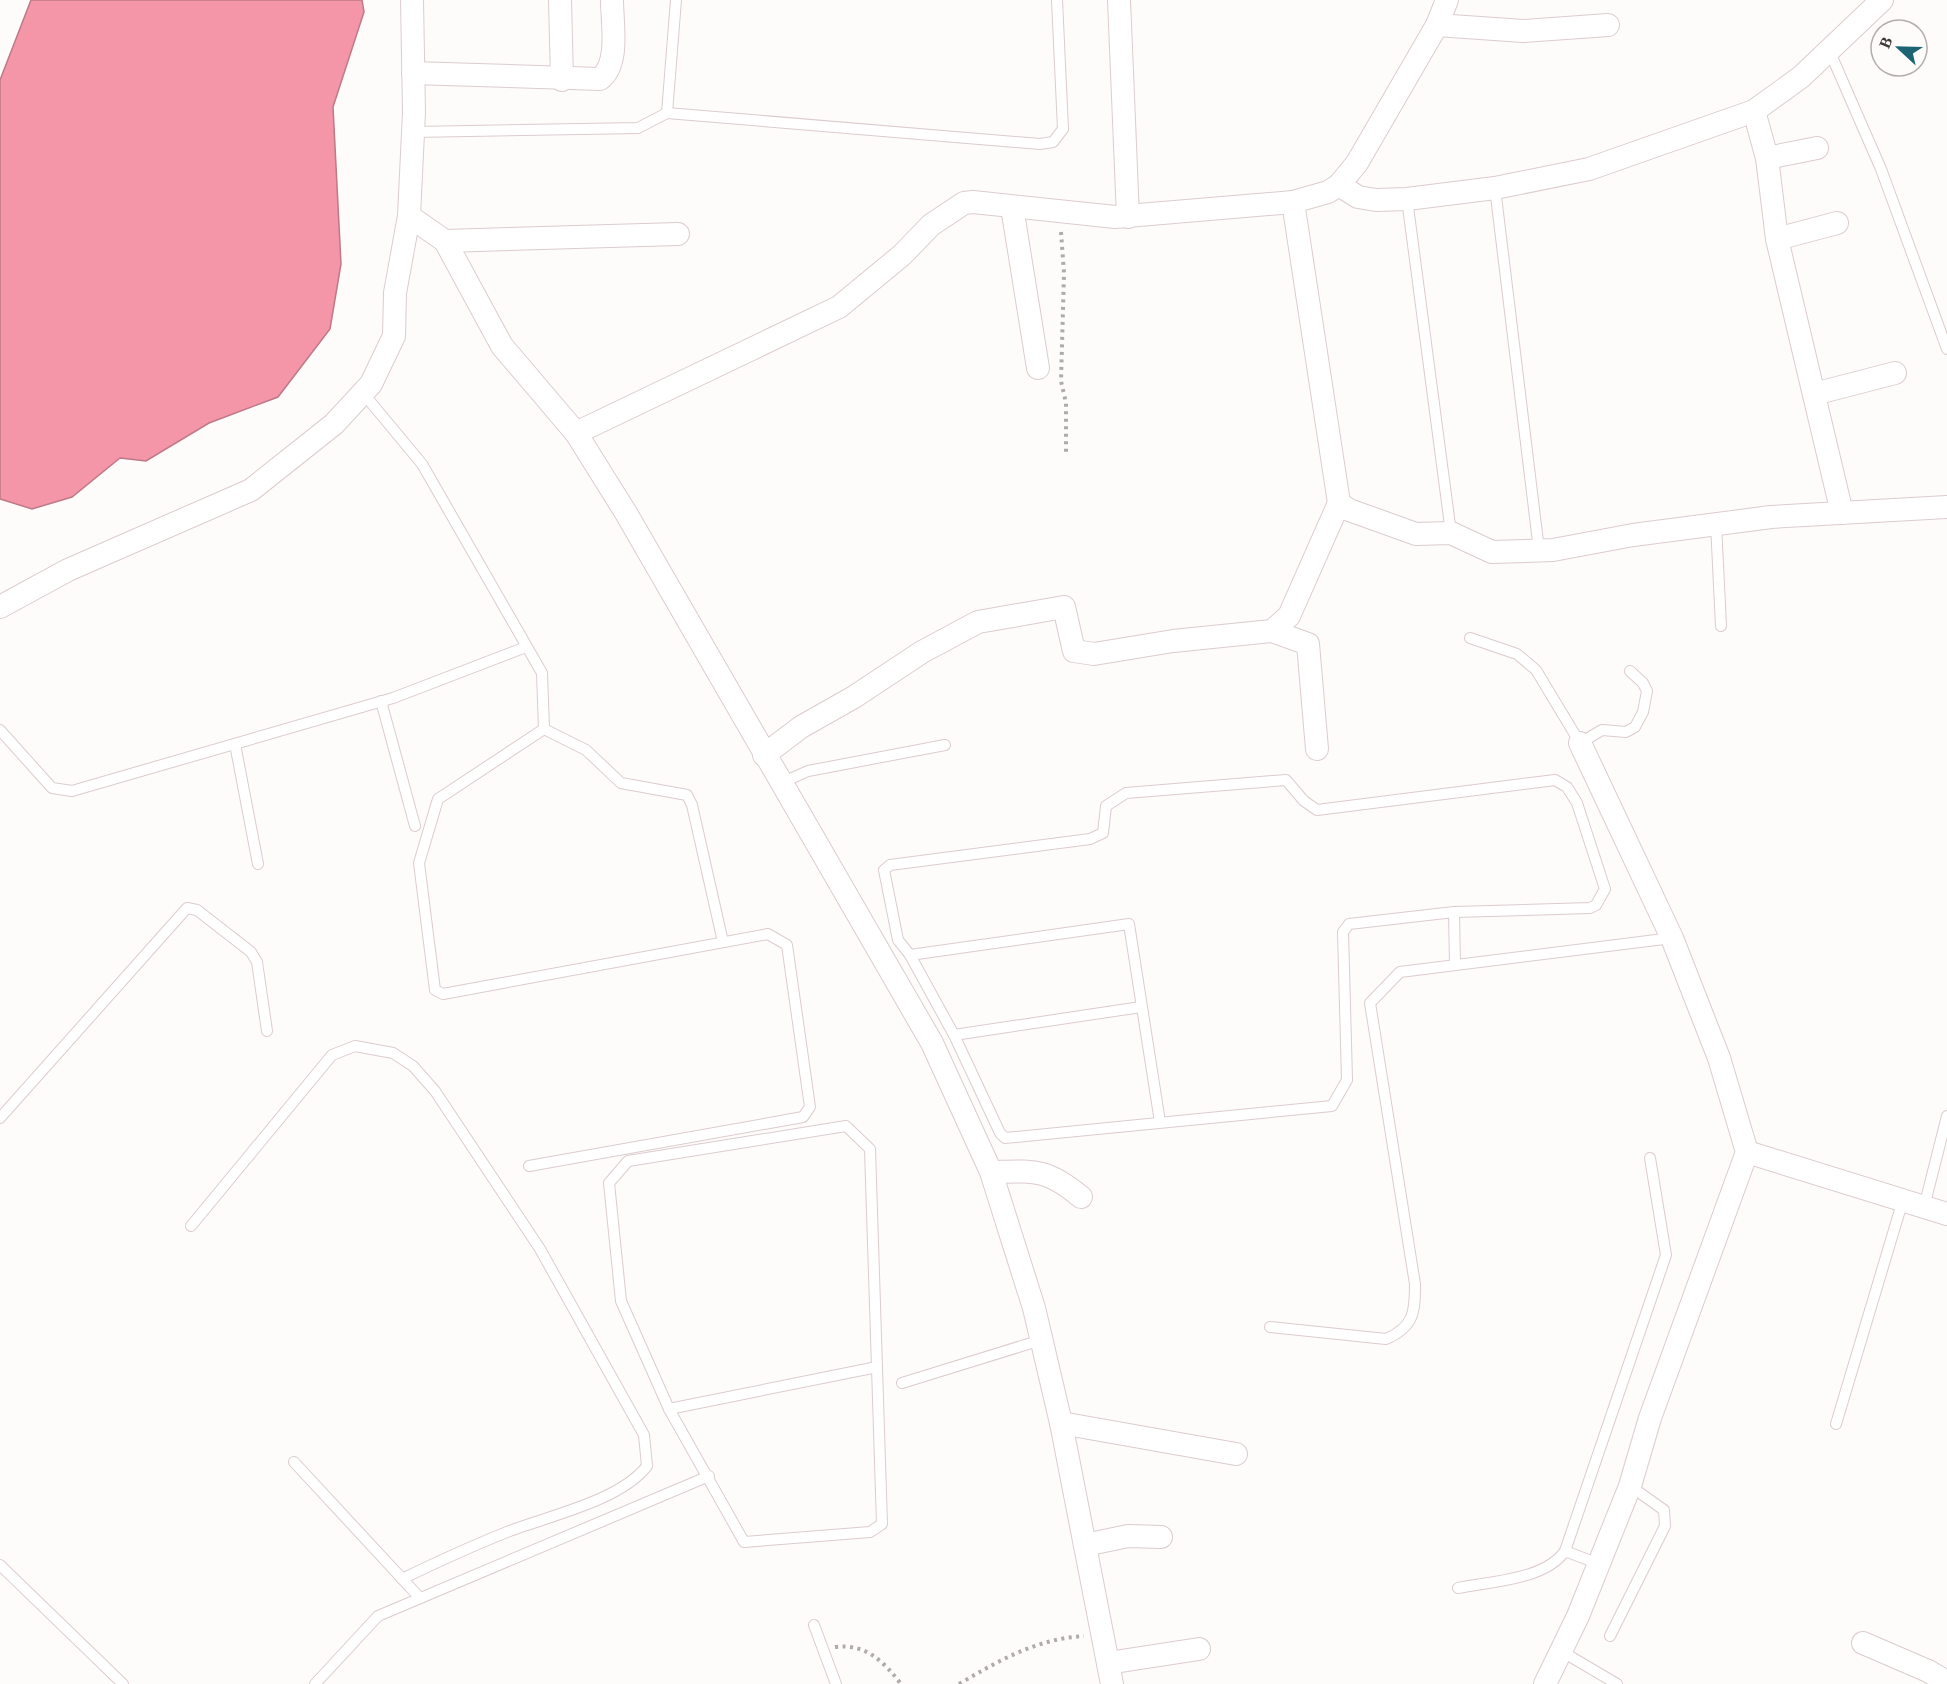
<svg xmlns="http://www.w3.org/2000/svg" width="1947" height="1684" font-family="Georgia,serif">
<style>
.water{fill:#f495a8;stroke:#be7987;stroke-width:1.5}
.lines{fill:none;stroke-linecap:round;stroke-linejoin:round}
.service-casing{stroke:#dcccce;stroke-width:12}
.minor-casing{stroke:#dcccce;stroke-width:24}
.path{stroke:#afabab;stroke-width:4;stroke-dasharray:3 4.5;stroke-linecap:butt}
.service{stroke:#fff;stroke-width:10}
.minor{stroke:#fff;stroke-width:22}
</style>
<rect width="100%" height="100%" fill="#fefbfb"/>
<polygon class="water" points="31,0 362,0 364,12 333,107 341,264 330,329 278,397 209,423 146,461 120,458 72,497 32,509 0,499 0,80"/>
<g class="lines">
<defs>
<g id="service">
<polyline points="1829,50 1881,169 1947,349"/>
<polyline points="667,113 1040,144 1053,142 1063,129 1057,0"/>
<polyline points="413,132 638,128 667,113 676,0"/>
<polyline points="1495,188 1539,550"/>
<polyline points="1407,199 1451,533"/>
<polyline points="363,393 422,464 542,673 544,729 438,799 419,863 435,990 443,994 768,934 787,945 810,1107 803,1117 529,1166"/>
<polyline points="1716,524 1721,626"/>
<polyline points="1470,638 1517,654 1536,670 1580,743 1602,730 1626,732 1635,727 1643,712 1647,691 1643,683 1630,671"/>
<polyline points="381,701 415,826"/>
<polyline points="544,729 586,750 621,783 687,795 692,805 723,942"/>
<polyline points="0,730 52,788 72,791 393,698 526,647"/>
<polyline points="235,744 258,864"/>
<polygon points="1286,780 1304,801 1317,810 1555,780 1567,787 1577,803 1605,889 1596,905 1590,908 1454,912 1349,924 1343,932 1347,1080 1332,1106 1005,1138 1000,1133 954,1035 910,955 898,940 884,870 890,865 1090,839 1103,833 1106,806 1126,793"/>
<polyline points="781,783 808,771 945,745"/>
<polyline points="1454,912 1455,964"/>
<polyline points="910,955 1129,924 1160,1122"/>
<polyline points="954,1035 1141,1007"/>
<polyline points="0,1118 187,908 197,910 251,952 257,962 267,1031"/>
<polygon points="846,1126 870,1149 882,1524 870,1532 744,1542 669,1409 621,1301 609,1183 628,1161"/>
<polyline points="1924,1207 1947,1116"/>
<path d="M191 1226 332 1055 355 1046 393 1053 413 1066 435 1091 540 1249 644 1435 647 1466C620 1501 548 1516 507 1532 472 1546 437 1562 402 1579"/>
<path d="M1270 1327 1386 1339C1414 1327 1415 1312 1415 1284L1370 1003 1400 972 1672 938"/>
<polyline points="902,1383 1041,1340"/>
<polyline points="669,1409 877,1367"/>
<polyline points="1836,1424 1903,1200"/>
<polyline points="294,1462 420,1598"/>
<polyline points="1565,1551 1666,1255 1650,1158"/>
<polyline points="0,1565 123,1684"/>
<path d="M1458 1588C1491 1581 1545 1580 1565 1551L1599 1564"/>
<polyline points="814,1625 836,1684"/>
<polyline points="1610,1636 1665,1526 1664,1510 1630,1486"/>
<polyline points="1561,1651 1617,1684"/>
<polyline points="315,1684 378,1616 709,1476"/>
</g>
<g id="minor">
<polyline points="560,0 562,80"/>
<polyline points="1119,0 1128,217"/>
<polyline points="1437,25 1523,31 1608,25"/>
<path d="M413 73 600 79C620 64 612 23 612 0"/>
<polyline points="1754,111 1767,158"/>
<polyline points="1817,148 1767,158 1777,239 1842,513"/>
<polyline points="1339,185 1358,197 1376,200 1407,199 1495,188 1589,169 1754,111 1801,77 1882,0"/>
<polyline points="1293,202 1339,503 1349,510 1416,534 1451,533 1492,552 1553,550 1633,535 1771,517 1947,507"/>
<polyline points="1012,207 1038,368"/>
<polyline points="409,216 445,241 502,346 576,433 626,513 932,1043 991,1172 1034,1308 1061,1423 1112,1684"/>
<polyline points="1777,239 1837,223"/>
<polyline points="445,241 678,234"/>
<polyline points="1814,394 1895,373"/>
<polyline points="576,433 839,307 902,255 931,225 964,203 973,202 1115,217 1293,202 1328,192 1339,185 1357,163 1437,25 1447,0"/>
<polyline points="0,607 68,570 251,490 334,424 371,384 394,336 395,293 409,216 414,112 412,0"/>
<polyline points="1272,631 1308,644 1317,749"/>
<polyline points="764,755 801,727 854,697 922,652 978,622 1064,607 1074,651 1094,654 1173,641 1272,631 1289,616 1339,503"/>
<polyline points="1747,1152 1947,1214"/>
<path d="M991 1172C1035 1171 1046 1168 1081 1197"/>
<polyline points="1061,1423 1236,1454"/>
<polyline points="1085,1545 1128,1536 1161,1537"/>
<polyline points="1863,1643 1928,1671 1947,1682"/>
<polyline points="1108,1663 1199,1649"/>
<polyline points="1545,1684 1578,1616 1630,1486 1650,1418 1747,1152 1719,1058 1672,938 1580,743"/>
</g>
</defs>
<use href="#service" class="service-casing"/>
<use href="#minor" class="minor-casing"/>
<g class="path">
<polyline points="1061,232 1064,273 1061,381 1066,403 1066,452"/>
<path d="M835 1647C866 1643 884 1662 901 1684"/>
<path d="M959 1684C1000 1660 1036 1639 1084 1636"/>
</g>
<use href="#service" class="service"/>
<use href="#minor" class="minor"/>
</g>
<g transform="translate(1899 48) rotate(292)"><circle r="28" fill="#fefbfb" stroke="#b2adae" stroke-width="1.5"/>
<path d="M0-4.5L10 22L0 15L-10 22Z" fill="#1c6373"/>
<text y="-9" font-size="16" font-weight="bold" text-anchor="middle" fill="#3f393a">B</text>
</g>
</svg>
